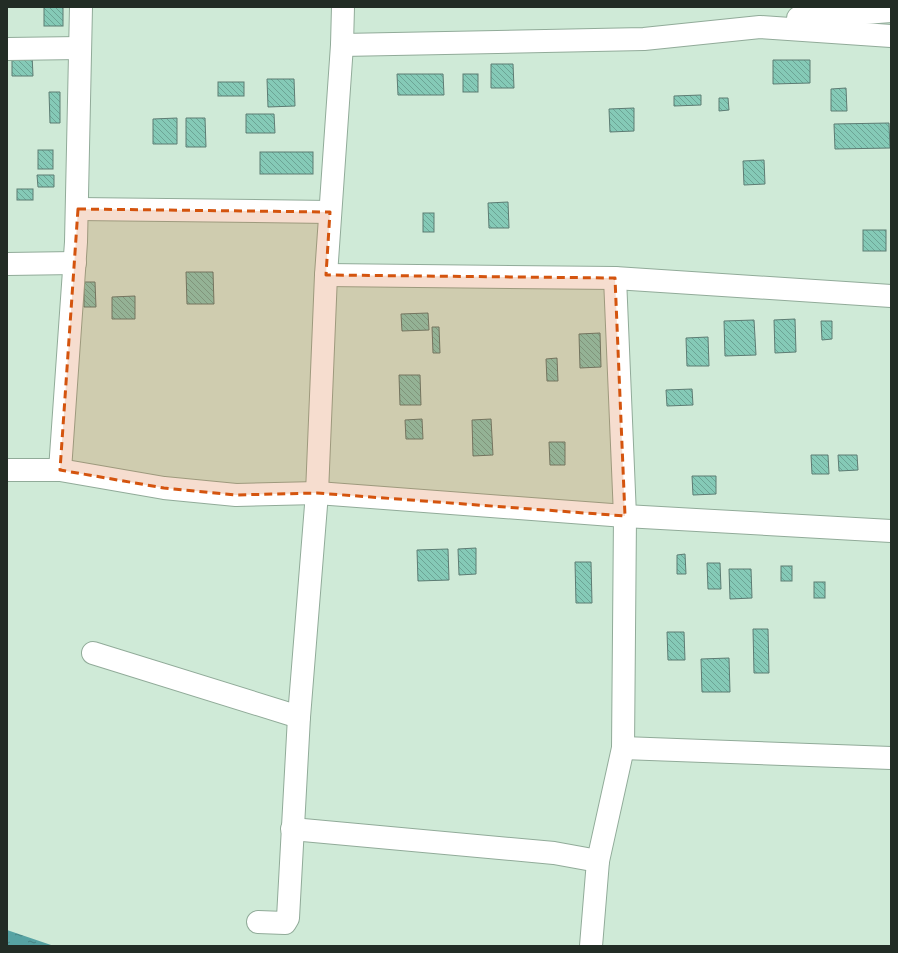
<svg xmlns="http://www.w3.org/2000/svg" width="898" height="953" font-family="'DejaVu Sans',sans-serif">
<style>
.water{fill:url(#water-ripples)}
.building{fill:url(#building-back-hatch);stroke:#5d7c73}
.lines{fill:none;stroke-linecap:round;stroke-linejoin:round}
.minor-casing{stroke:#91ab99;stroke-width:24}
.minor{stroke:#fff;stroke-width:22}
.marked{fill:#d4540e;fill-opacity:0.2;stroke:#d4540e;stroke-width:3;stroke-dasharray:8 5;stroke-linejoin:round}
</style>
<defs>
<pattern id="water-ripples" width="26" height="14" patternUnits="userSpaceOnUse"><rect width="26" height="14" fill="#57a3a3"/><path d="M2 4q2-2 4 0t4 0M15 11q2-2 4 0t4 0" fill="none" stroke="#488585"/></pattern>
<pattern id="building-back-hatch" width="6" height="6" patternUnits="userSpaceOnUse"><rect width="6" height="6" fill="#85cab7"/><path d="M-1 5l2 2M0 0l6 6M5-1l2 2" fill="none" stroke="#6ca495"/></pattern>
</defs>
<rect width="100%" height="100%" fill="#cfead7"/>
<polygon class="water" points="7,930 54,946 7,946"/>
<g class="building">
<rect x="44" y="7" width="19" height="19"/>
<polygon points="32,54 33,76 12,76 12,55"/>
<polygon points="773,60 810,60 810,83 773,84"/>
<polygon points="491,64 513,64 514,88 491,88"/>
<polygon points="397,74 443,74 444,95 398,95"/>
<rect x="463" y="74" width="15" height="18"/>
<polygon points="267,79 294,79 295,106 268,107"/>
<rect x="218" y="82" width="26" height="14"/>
<polygon points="846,88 847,111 831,111 831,89"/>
<polygon points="49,92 60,92 60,123 50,123"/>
<polygon points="701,95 701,105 674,106 674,96"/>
<polygon points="719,98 728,98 729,110 719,111"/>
<polygon points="634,108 634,131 610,132 609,109"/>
<polygon points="246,114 274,114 275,133 246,133"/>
<polygon points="177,118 177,144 153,144 153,119"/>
<polygon points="186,118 205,118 206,147 186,147"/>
<polygon points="889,123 890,148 835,149 834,124"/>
<rect x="38" y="150" width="15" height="19"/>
<rect x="260" y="152" width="53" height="22"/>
<polygon points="764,160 765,184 744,185 743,161"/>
<polygon points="37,175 54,175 54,187 38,187"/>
<rect x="17" y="189" width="16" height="11"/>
<polygon points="508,202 509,228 489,228 488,203"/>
<rect x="423" y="213" width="11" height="19"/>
<rect x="863" y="230" width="23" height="21"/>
<polygon points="186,272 213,272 214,304 187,304"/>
<polygon points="84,282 95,282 96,307 84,307"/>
<polygon points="135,296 135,319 112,319 112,297"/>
<polygon points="428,313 429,330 402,331 401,314"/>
<polygon points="795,319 796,352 775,353 774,320"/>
<polygon points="754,320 756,355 725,356 724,321"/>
<polygon points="821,321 832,321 832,339 822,340"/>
<polygon points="432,327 439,327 440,353 433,353"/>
<polygon points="600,333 601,367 580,368 579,334"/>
<polygon points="708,337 709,366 687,366 686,338"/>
<polygon points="557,358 558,381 547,381 546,359"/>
<polygon points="399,375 420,375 421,405 400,405"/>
<polygon points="692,389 693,405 667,406 666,390"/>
<polygon points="422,419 423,439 406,439 405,420"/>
<polygon points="491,419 493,455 473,456 472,420"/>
<polygon points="549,442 565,442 565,465 550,465"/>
<polygon points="811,455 828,455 829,474 812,474"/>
<polygon points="838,455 857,455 858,470 839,471"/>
<polygon points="692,476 716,476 716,494 693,495"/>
<polygon points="476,548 476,574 459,575 458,549"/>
<polygon points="448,549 449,580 418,581 417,550"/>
<polygon points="685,554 686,574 677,574 677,555"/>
<polygon points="575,562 591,562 592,603 576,603"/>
<polygon points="707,563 720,563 721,589 708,589"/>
<rect x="781" y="566" width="11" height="15"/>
<polygon points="729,569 751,569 752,598 730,599"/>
<rect x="814" y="582" width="11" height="16"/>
<polygon points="753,629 768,629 769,673 754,673"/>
<polygon points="667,632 684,632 685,660 668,660"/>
<polygon points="729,658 730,692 702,692 701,659"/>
</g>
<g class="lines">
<defs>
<g id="minor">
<polyline points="798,18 891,11"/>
<polyline points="342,45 644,39 760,27 891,36"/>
<polyline points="7,49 80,48"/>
<polyline points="78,209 330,212"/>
<polyline points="7,264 75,263"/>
<polyline points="326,275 615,278 891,296"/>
<polyline points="7,470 60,470 164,488 236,495 317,493 625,516 891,531"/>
<polyline points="60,470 76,242 81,7"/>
<polyline points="93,653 299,717"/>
<polyline points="623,748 891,758"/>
<polyline points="292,829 554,853 598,861"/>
<polyline points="258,922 285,923 288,918 299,717 317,493 326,275 342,45 343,7"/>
<polyline points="591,946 598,861 623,748 625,516 615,278"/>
</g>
</defs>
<use href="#minor" class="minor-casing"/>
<use href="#minor" class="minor"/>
</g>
<path class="marked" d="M78 209 330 212 326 275 615 278 625 516 317 493 236 495 164 488 60 470Z"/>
<rect width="898" height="953" fill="none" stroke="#222c25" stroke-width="16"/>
</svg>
